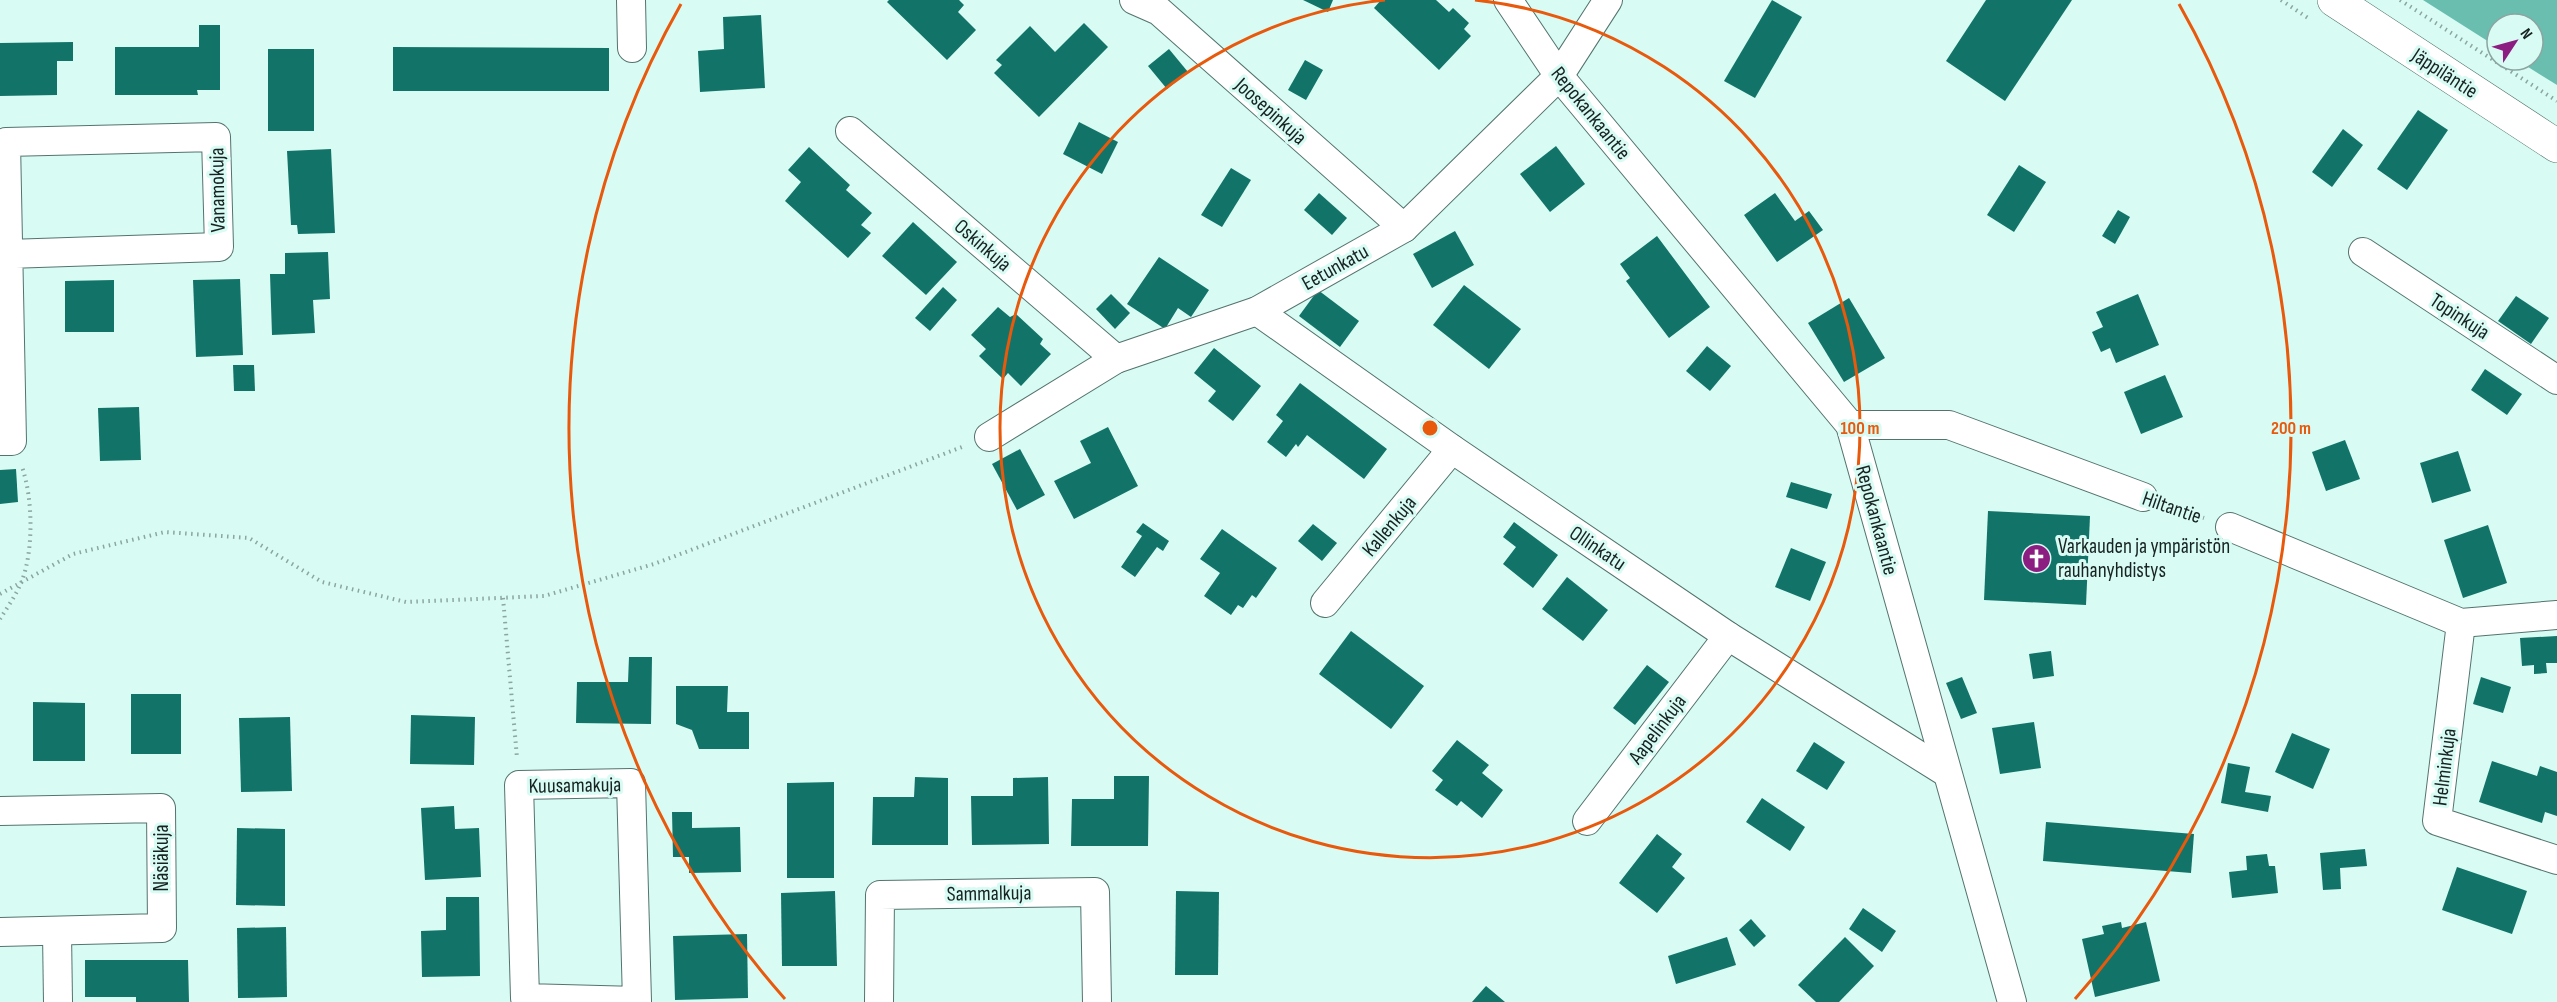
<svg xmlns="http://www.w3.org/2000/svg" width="2557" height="1002" font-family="'Sofia Sans Condensed',sans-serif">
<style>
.forest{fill:#69beb0}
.building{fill:#127469}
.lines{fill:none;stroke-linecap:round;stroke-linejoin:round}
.street-casing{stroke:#54736e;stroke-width:30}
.secondary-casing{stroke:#54736e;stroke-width:34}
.path{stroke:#8ba5a0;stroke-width:4;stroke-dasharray:1.5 4.5;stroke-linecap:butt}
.street{stroke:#fff;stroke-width:28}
.secondary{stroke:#fff;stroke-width:33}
.ring{fill:none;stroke:#e8590c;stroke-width:3}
.labels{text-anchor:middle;stroke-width:6;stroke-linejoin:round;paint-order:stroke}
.street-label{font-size:21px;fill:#172321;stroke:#d8fbf4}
.poi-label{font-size:21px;fill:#172321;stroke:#d8fbf4;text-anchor:start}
.centre{fill:#e8590c;stroke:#d8fbf4;stroke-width:3}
.ring-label{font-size:18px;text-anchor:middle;font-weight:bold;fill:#e8590c;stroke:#d8fbf4;stroke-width:6;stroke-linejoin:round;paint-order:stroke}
</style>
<rect width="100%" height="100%" fill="#d8fbf4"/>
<polygon class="forest" points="2423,0 2557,0 2557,85 2517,60 2533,60 2533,24 2497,24 2497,47"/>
<g class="building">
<polygon points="889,0 959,0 964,5 958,12 976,30 947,60 887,2"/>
<polygon points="1303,0 1333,0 1328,12"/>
<polygon points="1381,0 1436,0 1449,12 1453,8 1469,23 1464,29 1471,36 1439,70 1374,8"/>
<polygon points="1772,0 1802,17 1755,98 1724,81"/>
<polygon points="1986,0 2072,0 2005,101 1946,61"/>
<polygon points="761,15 765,88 700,92 698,51 724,49 723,17"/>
<polygon points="1084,23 1108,47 1039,117 994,73 1002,65 996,60 1030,26 1055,52"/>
<polygon points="199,25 220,25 220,90 197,90 198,95 115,95 115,47 199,47"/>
<polygon points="73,42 73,61 57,61 57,95 0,96 0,43"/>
<polygon points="393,47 609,48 609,91 393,91"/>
<rect x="268" y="49" width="46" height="82"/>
<polygon points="1169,49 1188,72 1167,89 1148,66"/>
<polygon points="1305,60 1323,70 1306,100 1288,90"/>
<polygon points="2418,110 2448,130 2407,190 2377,169"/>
<polygon points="1079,122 1118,142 1102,174 1063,154"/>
<polygon points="2343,129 2363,145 2332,187 2312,172"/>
<polygon points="1556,146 1585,184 1550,212 1520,174"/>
<polygon points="809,147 850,185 846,190 872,213 861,225 871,233 848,258 785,201 801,182 788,170"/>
<polygon points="331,149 335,233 298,234 297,225 291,225 287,151"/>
<polygon points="2019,165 2046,182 2014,232 1987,215"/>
<polygon points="1231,168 1251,180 1222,227 1201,215"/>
<polygon points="1319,193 1347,218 1332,235 1304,210"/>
<polygon points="1775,193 1795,221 1809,211 1823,230 1777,262 1744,215"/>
<polygon points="2118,210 2130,217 2115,244 2102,236"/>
<polygon points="913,222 957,262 926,295 882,256"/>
<polygon points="1455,231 1474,265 1432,288 1413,254"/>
<polygon points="1657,236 1710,307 1669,338 1626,281 1630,278 1620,264"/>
<polygon points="328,252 330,299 313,300 315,333 272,335 270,274 285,274 285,253"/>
<polygon points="1159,257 1209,290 1191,317 1178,308 1165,329 1127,304"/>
<polygon points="240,279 243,355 196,357 193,280"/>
<polygon points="114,280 114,332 65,332 65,281"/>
<polygon points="1464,285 1521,329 1489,369 1433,325"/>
<polygon points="943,287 957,300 930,331 915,318"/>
<polygon points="1318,290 1359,321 1340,347 1299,316"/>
<polygon points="1111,294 1130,313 1115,329 1096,309"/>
<polygon points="2138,294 2159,345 2116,363 2110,348 2101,352 2092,332 2103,327 2096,312"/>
<polygon points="2516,296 2549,318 2531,344 2498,321"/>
<polygon points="1849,298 1885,358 1844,382 1808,323"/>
<polygon points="998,307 1010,317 1016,314 1043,339 1040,344 1051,354 1021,386 1008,373 1003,379 979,356 986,349 971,335"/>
<polygon points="1707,346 1731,366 1710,391 1686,371"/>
<polygon points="1214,348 1261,386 1233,421 1208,401 1216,391 1194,373"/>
<polygon points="233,365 254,365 255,391 234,391"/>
<polygon points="2485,369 2522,394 2507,415 2471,390"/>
<polygon points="2165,375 2183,417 2141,434 2124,392"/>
<polygon points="1300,383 1387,449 1364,479 1307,435 1298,447 1296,444 1286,457 1267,442 1283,421 1276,415"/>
<polygon points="139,407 141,460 100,461 98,408"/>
<polygon points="1108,427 1138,486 1074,519 1054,481 1091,463 1080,441"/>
<polygon points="2345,440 2360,479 2326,491 2312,452"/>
<polygon points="1020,449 1045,495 1017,510 992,464"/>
<polygon points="2458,451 2471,491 2432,503 2420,463"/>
<polygon points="16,469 18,502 0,504 0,470"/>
<polygon points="1791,482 1832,494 1827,509 1786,497"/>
<polygon points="1988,511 2090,516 2086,605 1984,600"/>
<polygon points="1514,522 1558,555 1533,588 1503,564 1516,547 1503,537"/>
<polygon points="1143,523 1169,541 1163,551 1157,547 1135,577 1121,567 1142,536 1136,532"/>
<polygon points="1313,524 1337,543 1322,561 1298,541"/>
<polygon points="2488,525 2507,583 2463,598 2444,540"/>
<polygon points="1222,529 1277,568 1256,598 1252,595 1243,608 1238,605 1231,615 1204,596 1220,573 1200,559"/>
<polygon points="1791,548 1826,562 1810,601 1775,587"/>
<polygon points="1567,577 1608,610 1583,641 1542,609"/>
<polygon points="1351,631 1424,686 1391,729 1319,674"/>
<polygon points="2557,636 2557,663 2546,663 2547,673 2534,674 2534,665 2522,666 2520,638"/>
<polygon points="2051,651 2054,676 2033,679 2029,654"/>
<polygon points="629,657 652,657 651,724 576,723 577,682 628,682"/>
<polygon points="1647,665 1669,682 1635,725 1613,708"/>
<polygon points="1962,677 1977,713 1961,719 1946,683"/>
<polygon points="2481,677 2511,687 2503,713 2473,704"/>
<polygon points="676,686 728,686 727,712 749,712 749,749 699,749 692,730 676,724"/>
<rect x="131" y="694" width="50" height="60"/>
<polygon points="33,702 85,703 85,761 33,761"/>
<polygon points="411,715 475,717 474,765 410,764"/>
<polygon points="290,717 292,791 241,792 239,718"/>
<polygon points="2034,722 2041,768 2000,774 1992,728"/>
<polygon points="2292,733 2330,749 2313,789 2275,772"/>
<polygon points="1457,740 1489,765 1482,773 1503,790 1482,818 1461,801 1457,806 1435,790 1443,780 1432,771"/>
<polygon points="1814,742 1845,762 1827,790 1796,771"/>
<polygon points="2492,761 2537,776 2540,766 2557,772 2557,816 2545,812 2542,823 2479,802"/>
<polygon points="2228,763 2250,767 2245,792 2271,796 2268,812 2221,803"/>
<polygon points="1114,776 1149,776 1148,846 1071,846 1072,799 1114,799"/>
<polygon points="915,777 948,778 948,845 872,845 873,797 914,797"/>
<polygon points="1048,777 1049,844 972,845 971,796 1013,796 1013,778"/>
<polygon points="834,782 834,878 787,878 787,783"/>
<polygon points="1762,798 1805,827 1790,851 1746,822"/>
<polygon points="454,806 455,829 479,828 481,877 425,880 421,808"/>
<polygon points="672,812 692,812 692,828 740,827 741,872 689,873 689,857 673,857"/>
<polygon points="2046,822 2194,834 2191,873 2043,861"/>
<polygon points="237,828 285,829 285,906 236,905"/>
<polygon points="1657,834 1682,854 1672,867 1685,878 1657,913 1619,883"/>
<polygon points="2365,849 2367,866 2340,868 2341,889 2323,890 2320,853"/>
<polygon points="2267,854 2269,866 2275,866 2278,893 2232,898 2229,872 2247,870 2246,856"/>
<polygon points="2457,867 2527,891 2512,934 2442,910"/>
<polygon points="835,891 837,966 782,966 781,893"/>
<polygon points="1176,891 1219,892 1218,975 1175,975"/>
<polygon points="446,897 479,897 480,976 422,977 421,931 446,930"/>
<polygon points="1863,908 1896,931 1882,952 1849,929"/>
<polygon points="1751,919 1766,936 1754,947 1739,930"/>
<polygon points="2121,922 2122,928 2146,922 2160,981 2095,997 2082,939 2104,934 2102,926"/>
<polygon points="286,927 287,997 238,998 237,928"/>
<polygon points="747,934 748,998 675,1000 673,936"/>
<polygon points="1727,937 1736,965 1676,984 1668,956"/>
<polygon points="1845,937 1874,966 1839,1002 1816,1002 1798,985"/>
<polygon points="85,960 188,960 189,1002 136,1002 136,997 85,997"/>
<polygon points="1486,986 1505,1002 1472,1002"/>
</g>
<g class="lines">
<defs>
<g id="street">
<polyline points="631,0 632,48"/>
<polyline points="1134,0 1159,11 1404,228"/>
<polyline points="1508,0 1559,76 1850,425 2012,1002"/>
<polyline points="850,131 1116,359"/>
<polyline points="2363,252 2557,380"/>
<polyline points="1257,311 1452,449 1728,636 1947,773"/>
<polyline points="1850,425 1949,425 2143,497"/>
<polyline points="989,437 1116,359 1257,311 1404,228 1559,76 1608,0"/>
<polyline points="0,441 12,441 6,142 216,137 219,247 8,254"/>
<polyline points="2230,527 2461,623 2557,615"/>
<polyline points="1325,603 1452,449"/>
<polyline points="2461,623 2437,821 2557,860"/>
<polyline points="0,811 161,808 162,928 0,932"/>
<polyline points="1587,821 1728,636"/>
<polyline points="57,932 58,1002"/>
<polyline points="637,1001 525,998 519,785 631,783 637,1001 637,1002"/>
<polyline points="879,1002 880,895 1095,892 1097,1002"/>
</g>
<polyline id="secondary" points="2334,0 2557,146"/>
</defs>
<use href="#street" class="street-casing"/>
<use href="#secondary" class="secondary-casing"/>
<g class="path">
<polyline points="2281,0 2308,18"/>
<polyline points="2400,0 2557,101"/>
<polyline points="2169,506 2204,518"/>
<polyline points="0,594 73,554 165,532 249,538 322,582 406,602 544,596 654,564 962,447"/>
<polyline points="503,598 517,758"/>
<path d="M0 619C7 608 16 595 21 583 34 552 33 498 22 467"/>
</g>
<use href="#street" class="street"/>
<use href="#secondary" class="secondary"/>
</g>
<g class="ring">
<path d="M1475 0A430 430 0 1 1 1385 0"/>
<path d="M785 999A861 861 0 0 1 681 4M2179 4A861 861 0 0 1 2075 999"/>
</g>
<defs>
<symbol id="church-disc" viewBox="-11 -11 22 22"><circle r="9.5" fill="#8c1e82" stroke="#d8fbf4"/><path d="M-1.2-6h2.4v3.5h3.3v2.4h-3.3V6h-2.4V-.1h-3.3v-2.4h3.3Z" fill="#fff"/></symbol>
</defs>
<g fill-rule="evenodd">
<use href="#church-disc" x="2020" y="542" width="33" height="33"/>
</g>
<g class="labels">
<g class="street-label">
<text transform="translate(2445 73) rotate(33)" y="7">Jäppiläntie</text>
<text transform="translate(1271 111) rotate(42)" y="7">Joosepinkuja</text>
<text transform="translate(1591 113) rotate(51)" y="7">Repokankaantie</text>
<text transform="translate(217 190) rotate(-91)" y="7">Vanamokuja</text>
<text transform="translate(983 245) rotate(41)" y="7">Oskinkuja</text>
<text transform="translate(1335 267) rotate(-29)" y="7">Eetunkatu</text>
<text transform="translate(2460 316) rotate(33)" y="7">Topinkuja</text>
<text transform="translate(2172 507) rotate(19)" y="7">Hiltantie</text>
<text transform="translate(1877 520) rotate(75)" y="7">Repokankaantie</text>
<text transform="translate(1389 526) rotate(-50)" y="7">Kallenkuja</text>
<text transform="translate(1598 548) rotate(34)" y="7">Ollinkatu</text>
<text transform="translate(1657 729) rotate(-53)" y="7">Aapelinkuja</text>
<text transform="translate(2444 767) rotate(-83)" y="7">Helminkuja</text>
<text transform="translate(575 785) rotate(-1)" y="7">Kuusamakuja</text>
<text transform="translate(161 858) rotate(-90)" y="7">Näsiäkuja</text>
<text transform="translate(989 893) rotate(-1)" y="7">Sammalkuja</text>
</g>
<g class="poi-label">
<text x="2058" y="553">Varkauden ja ympäristön<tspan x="2058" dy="24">rauhanyhdistys</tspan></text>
</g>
</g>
<circle cx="1430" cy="428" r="9" class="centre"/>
<g class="ring-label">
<text x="1860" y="434">100 m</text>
<text x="2291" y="434">200 m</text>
</g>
<g transform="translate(2515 42) rotate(54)"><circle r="28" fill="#d8fbf4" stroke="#8ba5a0" stroke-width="1.5"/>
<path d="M0-4.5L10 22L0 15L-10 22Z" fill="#8c1e82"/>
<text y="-9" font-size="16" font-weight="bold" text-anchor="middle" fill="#172321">N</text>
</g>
</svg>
